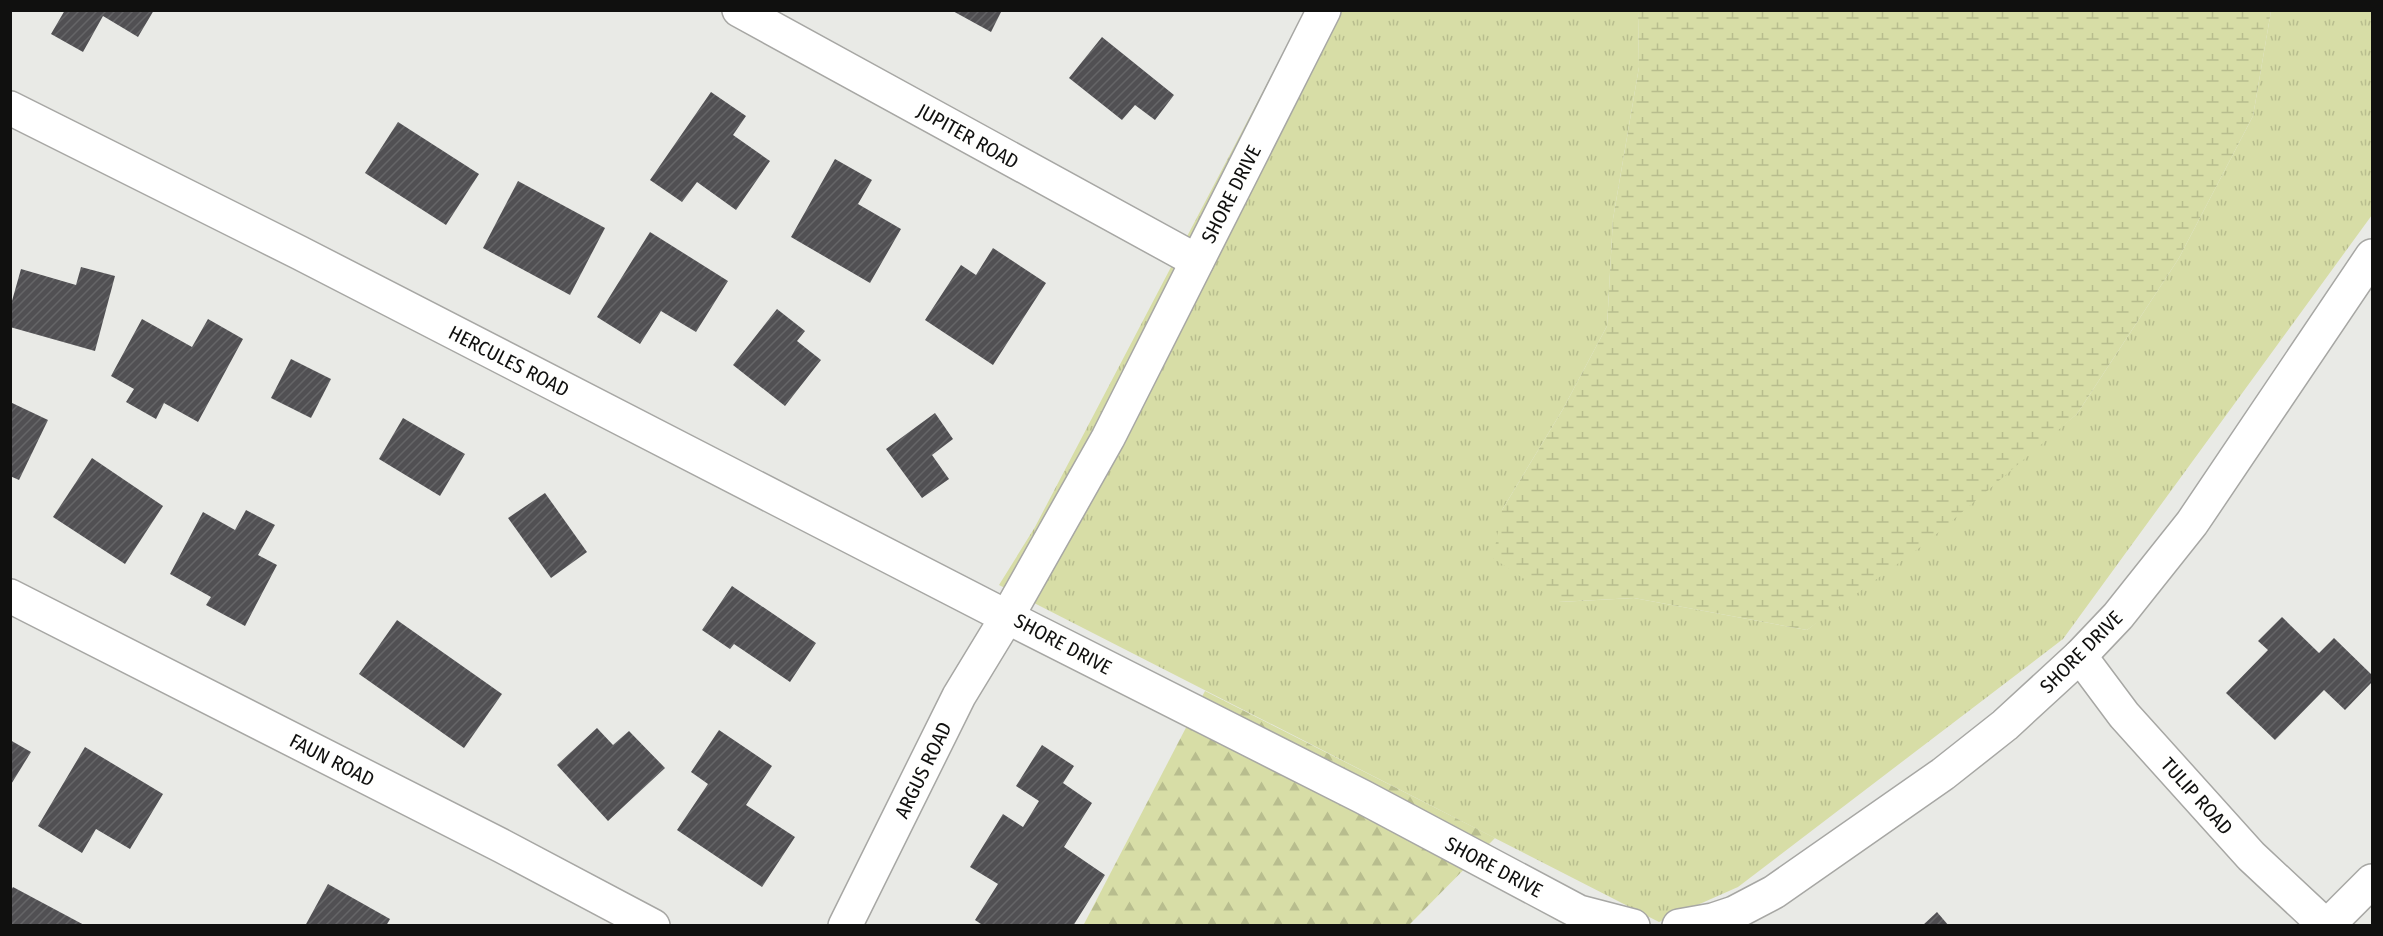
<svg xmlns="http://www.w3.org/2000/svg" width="2383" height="936" font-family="'Fira Sans Condensed',sans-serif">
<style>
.grass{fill:url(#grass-tufts)}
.forest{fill:url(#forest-firs)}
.wetland{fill:url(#wetland-marsh)}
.building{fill:url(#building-hatch)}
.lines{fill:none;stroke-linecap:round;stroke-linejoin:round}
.minor-casing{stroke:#a7a7a4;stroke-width:36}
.minor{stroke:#fff;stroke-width:33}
.labels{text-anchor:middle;stroke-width:6;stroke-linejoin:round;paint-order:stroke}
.street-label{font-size:20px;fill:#10100f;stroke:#fffffe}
</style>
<defs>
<pattern id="grass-tufts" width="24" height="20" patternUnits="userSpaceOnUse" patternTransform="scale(1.5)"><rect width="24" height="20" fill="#d7dda6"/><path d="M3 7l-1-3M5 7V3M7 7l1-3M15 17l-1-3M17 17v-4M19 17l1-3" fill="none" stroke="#b8bd8e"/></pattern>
<pattern id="forest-firs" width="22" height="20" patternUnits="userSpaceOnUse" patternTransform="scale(1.5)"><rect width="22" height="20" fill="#d7dda6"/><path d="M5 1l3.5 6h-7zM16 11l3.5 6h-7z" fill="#b8bd8e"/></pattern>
<pattern id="wetland-marsh" width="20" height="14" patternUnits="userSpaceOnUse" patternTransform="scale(1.5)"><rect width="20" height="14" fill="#d7dda6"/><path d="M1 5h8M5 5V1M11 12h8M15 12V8" fill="none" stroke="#b8bd8e"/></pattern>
<pattern id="building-hatch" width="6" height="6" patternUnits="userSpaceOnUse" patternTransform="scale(1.5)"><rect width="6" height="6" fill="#515053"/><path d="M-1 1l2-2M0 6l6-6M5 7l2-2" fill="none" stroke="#656567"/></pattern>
</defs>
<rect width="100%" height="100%" fill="#e9eae6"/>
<polygon class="grass" points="1305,11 1638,11 1639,67 1613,219 1607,326 1563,409 1502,510 1559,602 1634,598 1807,630 2077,414 2179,258 2253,116 2271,11 2372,11 2372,215 2063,639 1738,887 1659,922 999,585 1035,527"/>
<polygon class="forest" points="1205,691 1495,838 1409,925 1083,926"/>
<polygon class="wetland" points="1638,11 2271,11 2253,116 2179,258 2077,414 1926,543 1807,630 1634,598 1558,602 1493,558 1502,510 1563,409 1607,326 1613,219 1639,67"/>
<g class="building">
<polygon points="65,10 154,10 138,37 103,16 83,52 51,34"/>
<polygon points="951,10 1002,10 991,32"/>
<polygon points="1102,37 1174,95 1155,120 1135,105 1122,120 1069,78"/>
<polygon points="711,92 746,116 733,135 770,161 736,210 697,182 682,202 650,180"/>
<polygon points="398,122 479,174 446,225 365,173"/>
<polygon points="835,159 872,180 858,204 901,229 870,283 791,237"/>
<polygon points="518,181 605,228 570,295 483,248"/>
<polygon points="650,232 728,281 696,332 661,311 640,344 597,317"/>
<polygon points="993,248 1046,283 993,365 925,320 961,265 976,275"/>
<polygon points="81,267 115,276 95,351 10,327 10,308 21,269 76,285"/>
<polygon points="777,309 805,331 797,341 821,360 785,406 733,365"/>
<polygon points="142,319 192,347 208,319 243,339 198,422 164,403 156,419 126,402 134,389 111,376"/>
<polygon points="291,359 331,379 311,418 271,398"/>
<polygon points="10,402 48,420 19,480 10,476"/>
<polygon points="935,413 953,439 932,455 949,479 922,498 886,449"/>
<polygon points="403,418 465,454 440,496 379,459"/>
<polygon points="92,458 163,506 125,564 53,517"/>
<polygon points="545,493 587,552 551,578 508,518"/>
<polygon points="246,510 275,525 258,555 277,565 245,626 206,605 211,597 170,574 203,512 235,530"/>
<polygon points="732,586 816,643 790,682 734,644 730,649 702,630"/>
<polygon points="2282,617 2319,653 2334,638 2372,675 2372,682 2345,710 2324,690 2275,740 2226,693 2268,650 2258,641"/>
<polygon points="397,620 502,694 464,748 359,674"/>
<polygon points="597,728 613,745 629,731 665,768 608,821 557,765"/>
<polygon points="719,730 772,766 746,805 795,837 762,887 677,830 708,784 691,772"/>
<polygon points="10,740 31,752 10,786"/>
<polygon points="1042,745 1074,766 1063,783 1092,803 1064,847 1105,875 1073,926 984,926 975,920 998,884 970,867 1003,814 1023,827 1039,801 1016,786"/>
<polygon points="85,747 163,794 130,849 96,829 82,853 38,826"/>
<polygon points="328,884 390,919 386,926 305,926"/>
<polygon points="13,887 86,926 10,926 10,892"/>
<polygon points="1937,912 1949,926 1922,926"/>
</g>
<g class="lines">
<defs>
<g id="minor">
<polyline points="739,10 1197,261"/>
<polyline points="10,108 300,253 1007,617 1363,797 1579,912 1633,926"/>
<polyline points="10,596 502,846 653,926"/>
<polyline points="2080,656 2124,715 2251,856 2326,926"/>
<polyline points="845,926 959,696 1007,617 1108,438 1324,10"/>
<polyline points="1679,926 1713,920 1734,913 1774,892 1943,774 2005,725 2080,656 2118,616 2192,523 2372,256"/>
<polyline points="2327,926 2372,881"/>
</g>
</defs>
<use href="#minor" class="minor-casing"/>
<use href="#minor" class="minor"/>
</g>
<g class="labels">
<g class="street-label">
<text transform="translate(968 136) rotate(29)" y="7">JUPITER ROAD</text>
<text transform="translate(1231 194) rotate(-63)" y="7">SHORE DRIVE</text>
<text transform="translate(509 361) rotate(27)" y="7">HERCULES ROAD</text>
<text transform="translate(1063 644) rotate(28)" y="7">SHORE DRIVE</text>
<text transform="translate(2081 652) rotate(-45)" y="7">SHORE DRIVE</text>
<text transform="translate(332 760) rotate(27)" y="7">FAUN ROAD</text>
<text transform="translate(923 770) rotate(-64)" y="7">ARGUS ROAD</text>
<text transform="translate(2197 796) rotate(48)" y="7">TULIP ROAD</text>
<text transform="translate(1494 867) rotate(28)" y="7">SHORE DRIVE</text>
</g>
</g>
<rect width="2383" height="936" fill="none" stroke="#10100f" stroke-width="24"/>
</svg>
